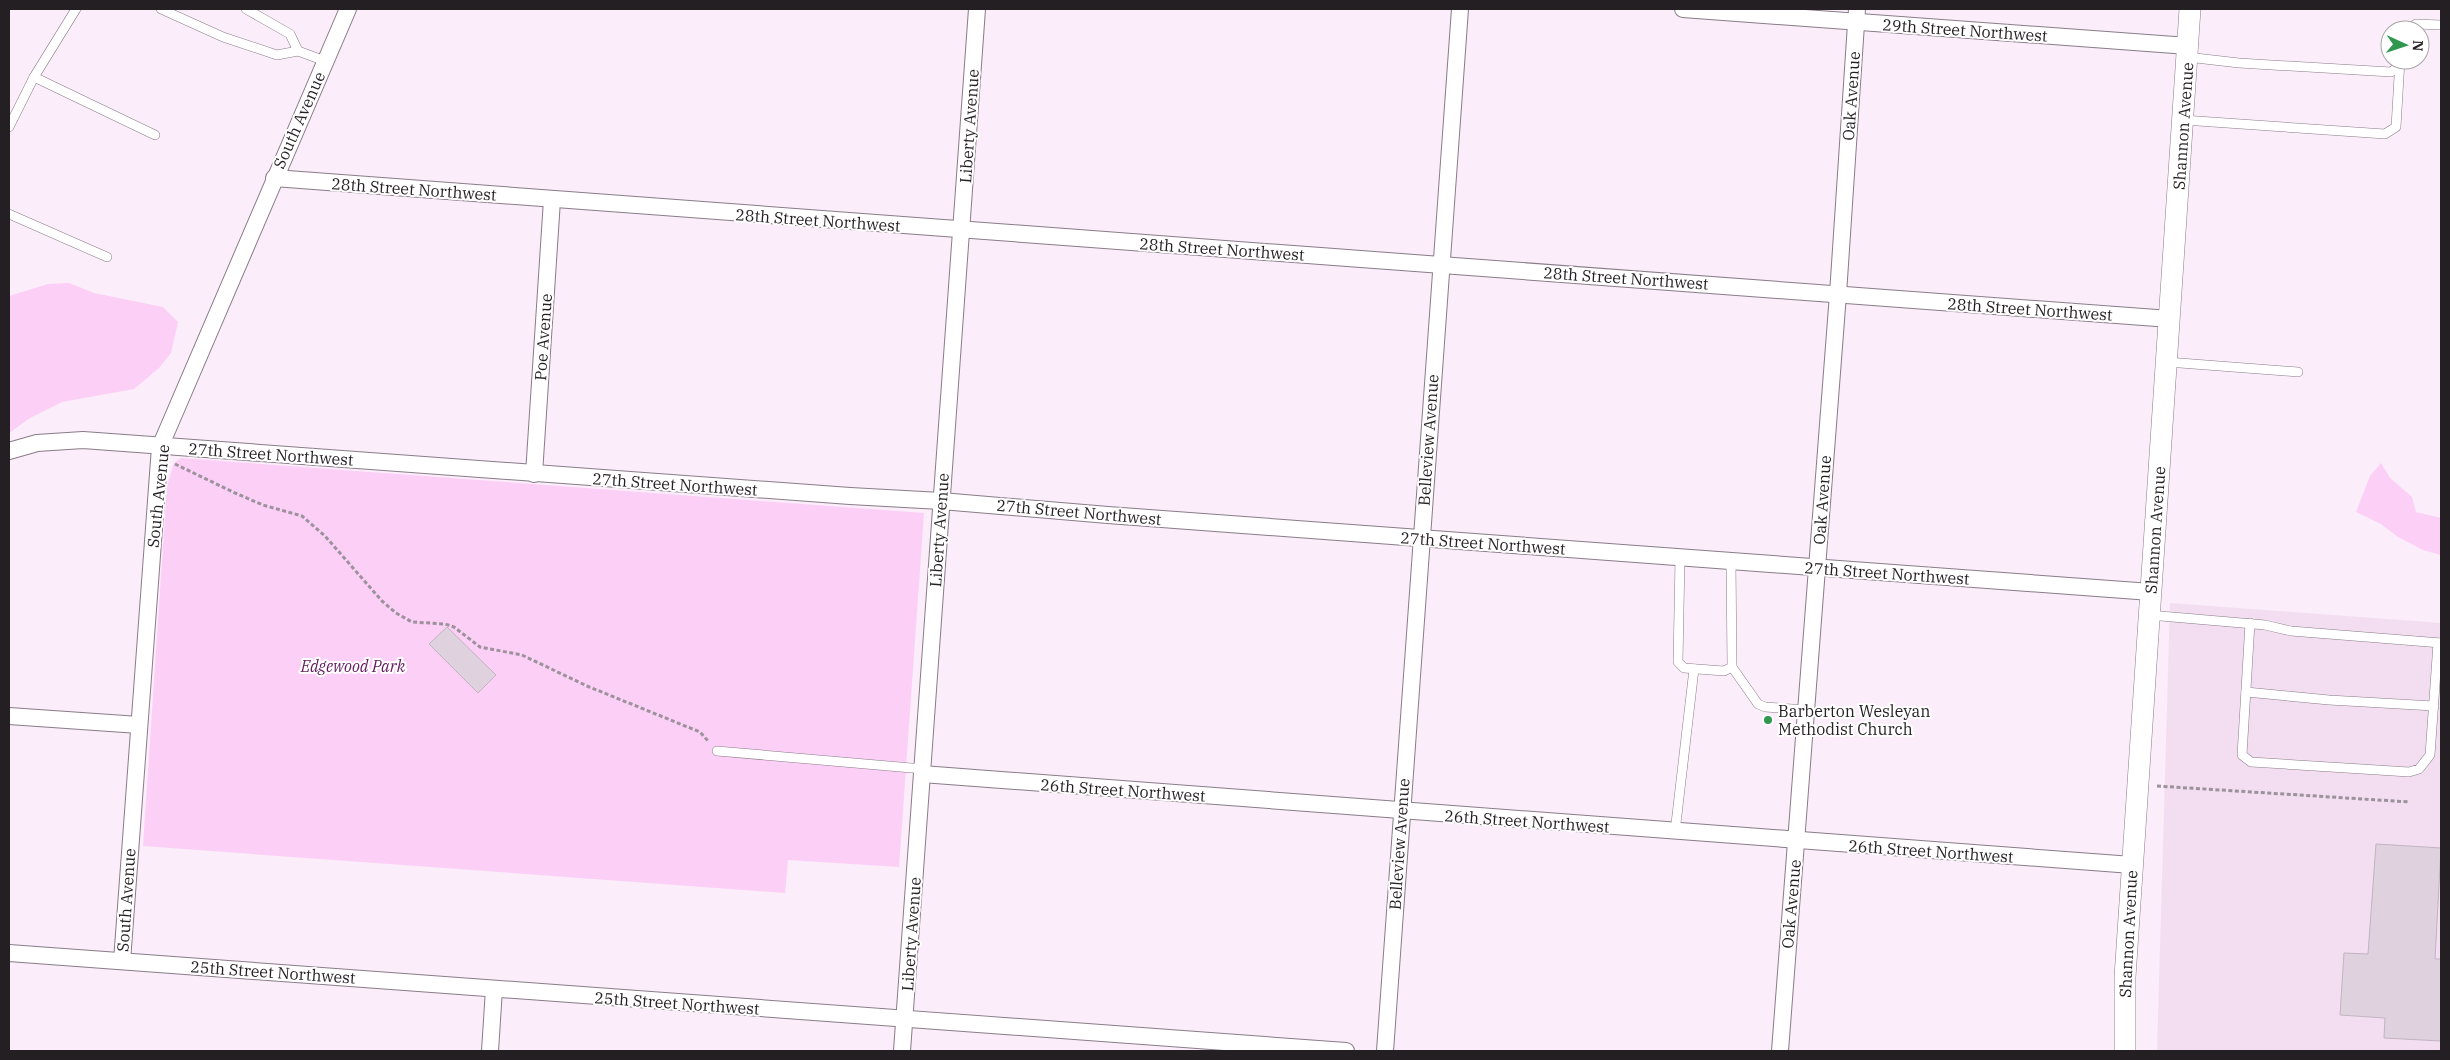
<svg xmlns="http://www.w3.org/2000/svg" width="2450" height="1060" font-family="'IBM Plex Serif',serif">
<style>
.built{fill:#f2def0}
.green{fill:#fccff7}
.building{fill:#dfd1dd;stroke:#c2b4c0}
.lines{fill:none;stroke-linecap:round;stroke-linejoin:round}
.service-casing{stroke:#897c88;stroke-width:10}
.minor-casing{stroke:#897c88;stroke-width:18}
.tertiary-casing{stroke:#897c88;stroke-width:22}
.path{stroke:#9c929b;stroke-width:3;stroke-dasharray:4 2.5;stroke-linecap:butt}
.service{stroke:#fff;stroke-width:9}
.minor{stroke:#fff;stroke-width:16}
.tertiary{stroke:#fff;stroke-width:21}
.poi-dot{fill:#2f974e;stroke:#fff;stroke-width:2}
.labels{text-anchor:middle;stroke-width:4;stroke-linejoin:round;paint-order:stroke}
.street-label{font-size:16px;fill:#241f23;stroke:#fff}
.park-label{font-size:16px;font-style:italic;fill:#631b60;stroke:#fff}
.poi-label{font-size:16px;fill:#241f23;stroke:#fff;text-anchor:start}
</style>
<rect width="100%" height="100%" fill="#fbedf9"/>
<polygon class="built" points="2170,603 2441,623 2441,1051 2157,1051"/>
<g class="green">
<polygon points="69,283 94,293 163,307 178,322 171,353 159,368 134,389 62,402 30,418 9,433 9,296 48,284"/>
<polygon points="181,458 924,513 899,867 788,860 785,893 143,846 167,486 174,463"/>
<polygon points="2381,463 2390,478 2412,497 2416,512 2441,518 2441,555 2423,550 2398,537 2381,524 2356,512 2370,476"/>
</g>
<g class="building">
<polygon points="447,627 496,675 478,693 429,644"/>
<polygon points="2376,844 2441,848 2435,959 2441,959 2441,1041 2384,1038 2385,1018 2340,1015 2344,953 2368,954"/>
</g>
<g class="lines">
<defs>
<g id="service">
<polyline points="161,9 223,37 277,55 298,51 325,61"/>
<polyline points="246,9 290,34 298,51"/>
<polyline points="2407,30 2416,24 2441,25"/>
<polyline points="2187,57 2239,63 2391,72 2399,66"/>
<polyline points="34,77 155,135"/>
<polyline points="2183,120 2385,134 2396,127 2400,60"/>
<polyline points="9,127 34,77 76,9"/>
<polyline points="9,214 107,257"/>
<polyline points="2167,362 2298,372"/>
<polyline points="1680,558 1678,662 1684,668 1724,671 1732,667 1731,562"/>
<polyline points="2149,615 2265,625 2291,631 2441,643"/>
<polyline points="2250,623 2242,755 2251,762 2409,772 2419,769 2430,755 2438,643"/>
<polyline points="1732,667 1758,704 1765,707 1807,710"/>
<polyline points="2246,692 2329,700 2434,706"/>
<polyline points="717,751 923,769"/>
<polyline points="1675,832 1694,669"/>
</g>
<g id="minor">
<polyline points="1683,9 2188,46"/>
<path d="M274 178C906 227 1538 271 2170 319"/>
<polyline points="9,451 37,443 83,440 850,496 941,501 1108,515 2151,592"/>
<polyline points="534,474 552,200"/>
<polyline points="9,716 139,725"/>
<polyline points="922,774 2132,865"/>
<polyline points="9,953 1346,1051"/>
<polyline points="122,961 160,447 348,9"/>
<polyline points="490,1051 494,989"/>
<polyline points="902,1051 977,9"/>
<polyline points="1385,1051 1460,9"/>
<polyline points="1780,1051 1838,294 1857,9"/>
</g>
<polyline id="tertiary" points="2125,1051 2125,977 2190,9"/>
</defs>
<use href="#service" class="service-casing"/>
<use href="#minor" class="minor-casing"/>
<use href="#tertiary" class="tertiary-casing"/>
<g class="path">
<polyline points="175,464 235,493 263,505 302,516 325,536 382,601 396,613 412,622 445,624 454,627 480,647 522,655 587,686 700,732 708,741"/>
<polyline points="2157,786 2410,802"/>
</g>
<use href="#service" class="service"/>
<use href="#minor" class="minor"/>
<use href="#tertiary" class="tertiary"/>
</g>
<circle class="poi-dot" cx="1768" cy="720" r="5"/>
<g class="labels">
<g class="street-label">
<text transform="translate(1965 30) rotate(4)" y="6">29th Street Northwest</text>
<text transform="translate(1851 96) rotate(-86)" y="6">Oak Avenue</text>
<text transform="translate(299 120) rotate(-66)" y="6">South Avenue</text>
<text transform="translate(969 126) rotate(-86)" y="6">Liberty Avenue</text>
<text transform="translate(2183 126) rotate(-86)" y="6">Shannon Avenue</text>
<text transform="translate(414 189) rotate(4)" y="6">28th Street Northwest</text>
<text transform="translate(818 220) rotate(4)" y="6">28th Street Northwest</text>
<text transform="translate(1222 249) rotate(4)" y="6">28th Street Northwest</text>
<text transform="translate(1626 278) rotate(4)" y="6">28th Street Northwest</text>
<text transform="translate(2030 309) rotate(4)" y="6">28th Street Northwest</text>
<text transform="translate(543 337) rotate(-86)" y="6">Poe Avenue</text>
<text transform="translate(1428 440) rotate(-86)" y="6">Belleview Avenue</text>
<text transform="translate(271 454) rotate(4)" y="6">27th Street Northwest</text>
<text transform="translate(675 484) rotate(4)" y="6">27th Street Northwest</text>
<text transform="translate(158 496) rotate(-84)" y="6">South Avenue</text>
<text transform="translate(1822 500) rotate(-86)" y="6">Oak Avenue</text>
<text transform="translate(1079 512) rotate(5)" y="6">27th Street Northwest</text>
<text transform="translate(939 530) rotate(-86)" y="6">Liberty Avenue</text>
<text transform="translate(2155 530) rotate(-86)" y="6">Shannon Avenue</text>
<text transform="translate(1483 543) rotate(4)" y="6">27th Street Northwest</text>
<text transform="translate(1887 573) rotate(4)" y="6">27th Street Northwest</text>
<text transform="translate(1123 790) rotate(4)" y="6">26th Street Northwest</text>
<text transform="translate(1527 821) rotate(4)" y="6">26th Street Northwest</text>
<text transform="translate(1399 844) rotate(-86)" y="6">Belleview Avenue</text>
<text transform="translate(1931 851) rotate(4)" y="6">26th Street Northwest</text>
<text transform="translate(126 900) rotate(-86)" y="6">South Avenue</text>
<text transform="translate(1791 904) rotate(-85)" y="6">Oak Avenue</text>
<text transform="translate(911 934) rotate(-86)" y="6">Liberty Avenue</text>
<text transform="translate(2128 934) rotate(-87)" y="6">Shannon Avenue</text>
<text transform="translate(273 972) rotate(4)" y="6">25th Street Northwest</text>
<text transform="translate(677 1003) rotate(4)" y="6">25th Street Northwest</text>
</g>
<g class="park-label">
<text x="353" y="672">Edgewood Park</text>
</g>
<g class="poi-label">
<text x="1778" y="717">Barberton Wesleyan<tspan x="1778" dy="18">Methodist Church</tspan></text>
</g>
</g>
<rect width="2450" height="1060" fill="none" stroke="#241f23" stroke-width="20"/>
<g transform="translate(2405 45) rotate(93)"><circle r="24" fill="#ffffff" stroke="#a7a5a7"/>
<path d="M0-4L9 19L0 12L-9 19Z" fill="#2f974e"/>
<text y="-8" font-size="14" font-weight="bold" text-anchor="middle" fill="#241f23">N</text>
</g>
</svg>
